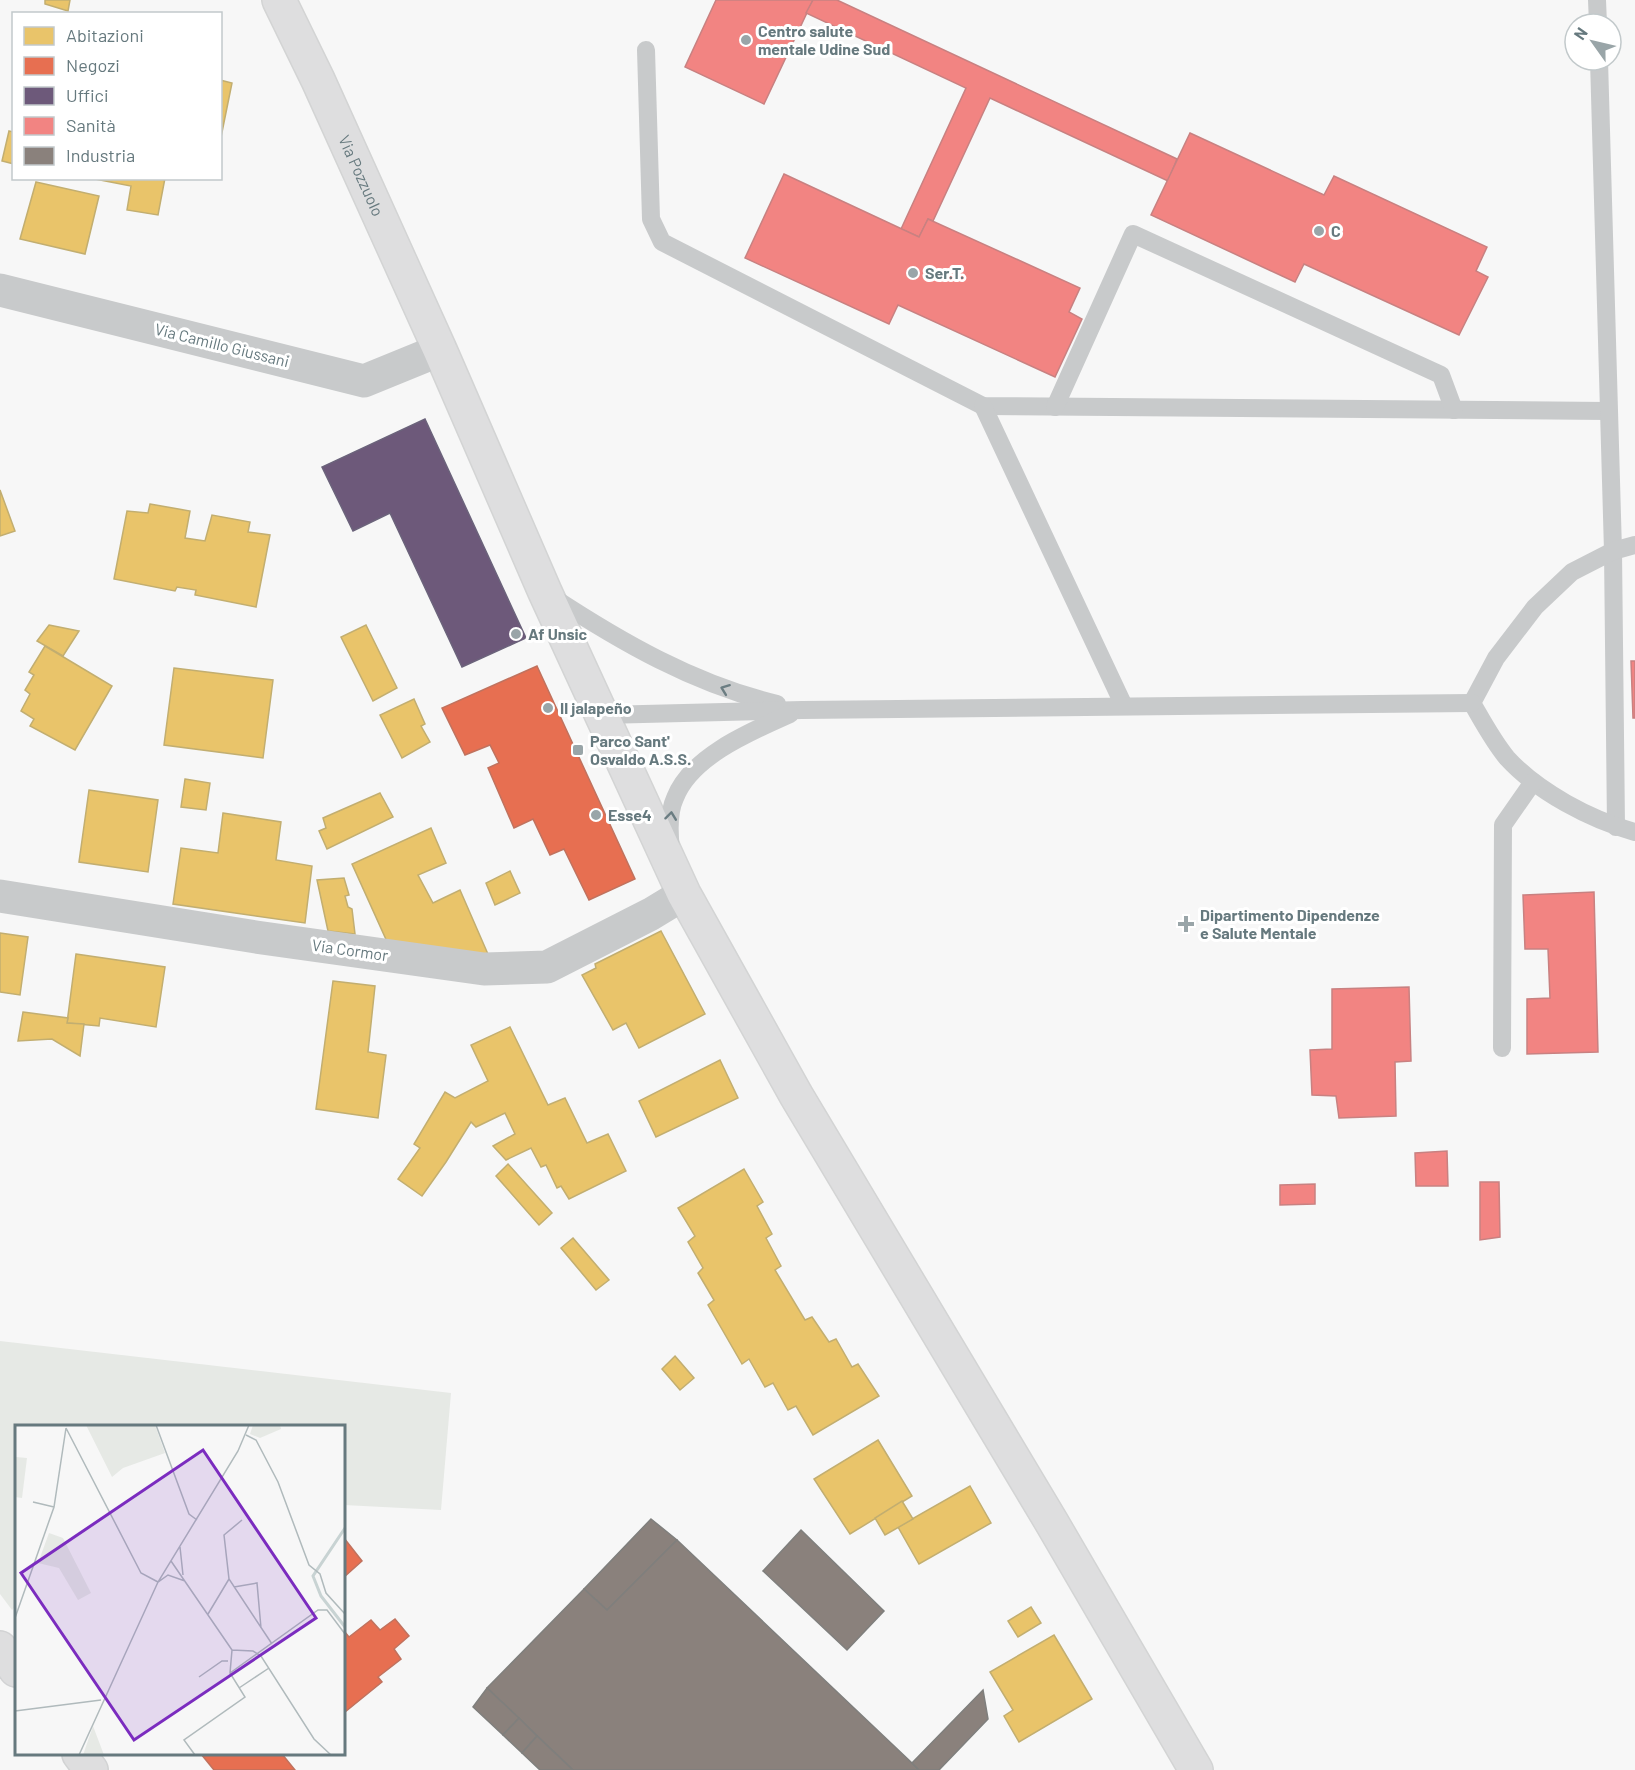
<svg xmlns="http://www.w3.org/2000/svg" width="1635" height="1770" font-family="Barlow,sans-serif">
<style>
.green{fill:#e6e9e5}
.homes{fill:#e9c46a;stroke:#c2ae70;stroke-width:1.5}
.shops{fill:#e76f51;stroke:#c0725e;stroke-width:1.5}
.offices{fill:#6d597a;stroke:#6b637b;stroke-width:1.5}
.health{fill:#f28482;stroke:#c88181;stroke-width:1.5}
.industry{fill:#8a817c;stroke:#7f7f7d;stroke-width:1.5}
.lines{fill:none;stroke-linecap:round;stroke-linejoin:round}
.secondary-casing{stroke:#d2d3d4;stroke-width:36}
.primary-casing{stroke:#d3d4d4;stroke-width:36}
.lane{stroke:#c8cacb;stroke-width:18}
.street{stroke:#c8cacb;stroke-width:33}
.secondary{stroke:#dededf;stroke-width:33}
.primary{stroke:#dededf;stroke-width:33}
.oneway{stroke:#6b7d82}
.poi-dot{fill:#99a5a8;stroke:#fff;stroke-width:2}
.labels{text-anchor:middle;stroke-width:6;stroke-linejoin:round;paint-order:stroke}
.poi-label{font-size:16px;font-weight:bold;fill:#66797e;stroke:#fff;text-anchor:start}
.street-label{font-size:16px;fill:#66797e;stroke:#fff}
.inset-river{fill:none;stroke:#c8d3d3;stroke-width:3}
.inset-road{fill:none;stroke:#b0babc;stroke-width:1.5}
.view{fill:#7b2cbf;fill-opacity:0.15;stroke:#7b2cbf;stroke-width:3}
.inset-edge{fill:none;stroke:#66797e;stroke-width:3}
</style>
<rect width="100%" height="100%" fill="#f7f7f7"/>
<polygon class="green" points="0,1341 451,1393 441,1510 344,1505 344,1426 16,1426 16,1606 12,1610 0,1594"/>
<g class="homes">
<polygon points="45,0 70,0 68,11 45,4"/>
<polygon points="220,80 232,83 220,142"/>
<polygon points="9,131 14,132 14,164 2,161"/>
<polygon points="165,178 158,215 127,210 131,186 95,179"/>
<polygon points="36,182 99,196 85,254 20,239"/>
<polygon points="0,490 15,531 0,536"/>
<polygon points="150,504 190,511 185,538 205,541 212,515 250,522 248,532 270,535 256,607 195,595 196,590 177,587 175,591 114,579 127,511 148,513"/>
<polygon points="49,625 79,631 63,656 37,641"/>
<polygon points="366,625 397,688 373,701 341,637"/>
<polygon points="45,646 112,686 75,750 30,726 34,719 21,711 30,694 25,690 34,675 29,672"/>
<polygon points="174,668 273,680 263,758 164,745"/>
<polygon points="414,699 425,724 421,726 430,742 402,758 380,715"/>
<polygon points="185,779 210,783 206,810 181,807"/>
<polygon points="89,790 158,800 148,872 79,862"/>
<polygon points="380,793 393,817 327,849 319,831 326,828 323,818"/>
<polygon points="223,813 281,822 276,860 312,866 305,923 173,904 181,848 218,853"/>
<polygon points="431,828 446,863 418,875 433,903 460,890 491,961 389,946 352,864"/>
<polygon points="510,871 520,893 495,905 486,883"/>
<polygon points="344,878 349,895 345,896 348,907 352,909 355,934 328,931 317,880"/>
<polygon points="661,931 705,1014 639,1048 626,1023 613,1030 582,975 596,968 595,964"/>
<polygon points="0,933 28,937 20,995 0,992"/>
<polygon points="76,954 165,967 156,1027 100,1018 99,1026 67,1023"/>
<polygon points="333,981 375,986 368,1052 386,1055 378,1118 316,1109"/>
<polygon points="23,1012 68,1018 67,1023 84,1024 80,1056 52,1039 18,1041"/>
<polygon points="510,1027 548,1105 565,1098 587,1143 608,1134 626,1171 569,1199 561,1186 557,1188 546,1165 541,1167 531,1148 506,1160 493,1146 515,1134 505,1113 476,1127 471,1122 446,1162 422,1196 398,1179 420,1148 414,1144 445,1092 455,1098 488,1081 471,1045"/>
<polygon points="720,1060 738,1098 656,1137 639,1101"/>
<polygon points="508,1164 552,1213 539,1225 496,1176"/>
<polygon points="744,1169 763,1202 757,1206 772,1234 766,1238 781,1266 775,1270 805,1320 812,1317 829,1342 836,1339 852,1367 858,1364 879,1396 813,1435 796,1406 788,1410 773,1383 765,1387 749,1359 742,1364 708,1305 714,1300 698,1273 703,1268 688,1242 695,1236 678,1208"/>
<polygon points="573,1238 609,1280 596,1290 561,1248"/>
<polygon points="675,1356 694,1378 680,1390 662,1369"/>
<polygon points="878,1440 912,1496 850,1534 814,1479"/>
<polygon points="970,1486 991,1523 919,1564 898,1527"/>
<polygon points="902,1501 913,1519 885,1535 875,1518"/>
<polygon points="1031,1607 1041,1623 1018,1637 1008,1621"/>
<polygon points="1054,1635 1092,1699 1019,1742 1004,1716 1013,1710 990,1672"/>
</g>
<g class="shops">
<polygon points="537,666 635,879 589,900 564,849 550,855 533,819 514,828 488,768 499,763 490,745 465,755 442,708"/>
<polygon points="344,1538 362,1561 344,1577"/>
<polygon points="395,1619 409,1636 394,1649 401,1659 378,1677 382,1682 345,1712 344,1633 345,1632 349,1637 371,1620 380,1630"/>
<polygon points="201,1754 282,1754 295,1770 214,1770"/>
</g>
<polygon class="offices" points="425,419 526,638 462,667 390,513 353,531 322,467"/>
<g class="health">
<polygon points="716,0 813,0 764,104 685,67"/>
<polygon points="813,0 837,0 1177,159 1168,181 990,98 933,221 928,219 919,237 901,229 966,88 806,13"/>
<polygon points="1190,133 1324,195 1334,176 1487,247 1476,271 1488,277 1459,335 1304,264 1295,282 1151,215"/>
<polygon points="784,174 919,237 928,219 1080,288 1069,312 1082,319 1055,377 898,305 889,324 745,258"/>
<polygon points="1631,661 1635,661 1635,718 1633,718"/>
<polygon points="1594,892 1598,1052 1527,1054 1527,999 1550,998 1548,949 1525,949 1523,895"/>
<polygon points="1409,987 1411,1061 1395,1062 1396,1116 1339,1118 1336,1096 1312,1095 1310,1050 1332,1049 1332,989"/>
<polygon points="1447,1151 1448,1186 1416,1186 1415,1153"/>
<polygon points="1480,1182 1499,1182 1500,1237 1480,1240"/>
<polygon points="1315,1184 1315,1204 1280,1205 1280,1185"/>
</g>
<g class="industry">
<polygon points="651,1519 677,1540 607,1610 584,1589"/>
<polygon points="801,1530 884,1611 847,1650 763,1571"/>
<polygon points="677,1540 912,1763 919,1770 573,1770 487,1688 584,1589 607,1610"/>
<polygon points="487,1688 519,1718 503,1735 473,1707"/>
<polygon points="983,1690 988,1719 939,1770 919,1770 912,1763"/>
<polygon points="519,1718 537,1736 522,1753 503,1735"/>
<polygon points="537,1736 573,1770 540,1770 522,1753"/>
</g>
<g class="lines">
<defs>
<g id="secondary">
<polyline points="0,1648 16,1670"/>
<polyline points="79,1754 91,1770"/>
</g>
<g id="primary">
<path id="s1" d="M279 0 318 80 440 350 545 592 684 894 796 1095 1052 1523 1196 1770"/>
</g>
</defs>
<use href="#secondary" class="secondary-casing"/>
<use href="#primary" class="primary-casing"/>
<g class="lane">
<polyline points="1597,0 1598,24"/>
<polyline points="646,50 651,219 662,242 983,406 1608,411"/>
<polyline points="1599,60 1613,551 1616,827"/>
<polyline points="983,406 1124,706"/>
<polyline points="1055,407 1133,234 1441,375 1454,410"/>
<path d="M551 596C621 642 694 684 777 704"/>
<polyline points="1472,703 1496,658 1535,607 1572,572 1613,551 1635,545"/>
<path d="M1472 703C1483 722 1493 741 1507 758 1538 792 1591 820 1635 832"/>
<polyline points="603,715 802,710 1472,703"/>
<path d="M671 849C669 832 668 813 675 798 691 756 752 731 790 714"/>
<polyline points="1502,1048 1503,825 1533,782"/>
</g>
<g class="street">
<polyline points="0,290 364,381 440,350"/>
<polyline points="0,896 256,937 484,969 547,967 651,914 684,894"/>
</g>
<use href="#secondary" class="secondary"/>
<use href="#primary" class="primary"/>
</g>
<defs><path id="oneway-chevron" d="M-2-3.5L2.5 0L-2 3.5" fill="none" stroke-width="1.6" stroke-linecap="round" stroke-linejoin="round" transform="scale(1.5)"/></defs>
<g class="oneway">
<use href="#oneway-chevron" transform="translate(725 689) rotate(-159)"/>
<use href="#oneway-chevron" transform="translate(671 816) rotate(-83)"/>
</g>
<g class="poi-dot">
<circle cx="746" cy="40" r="6"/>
<circle cx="1319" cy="231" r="6"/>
<circle cx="913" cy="273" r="6"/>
<circle cx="516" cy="634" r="6"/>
<circle cx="548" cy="708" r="6"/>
<rect x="572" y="744" width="12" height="12" rx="3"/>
<circle cx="596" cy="815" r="6"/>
<path d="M1183 915h6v6h6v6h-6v6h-6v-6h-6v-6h6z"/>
</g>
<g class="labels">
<g class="poi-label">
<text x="758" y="37">Centro salute<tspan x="758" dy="18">mentale Udine Sud</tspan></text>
<text x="1331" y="237">C</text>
<text x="925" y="279">Ser.T.</text>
<text x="528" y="640">Af Unsic</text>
<text x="560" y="714">Il jalapeño</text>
<text x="590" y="747">Parco Sant'<tspan x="590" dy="18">Osvaldo A.S.S.</tspan></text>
<text x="608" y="821">Esse4</text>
<text x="1200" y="921">Dipartimento Dipendenze<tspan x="1200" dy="18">e Salute Mentale</tspan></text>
</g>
<g class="street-label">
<text dy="6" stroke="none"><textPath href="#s1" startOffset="194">Via Pozzuolo</textPath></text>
<text transform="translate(222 345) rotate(14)" y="6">Via Camillo Giussani</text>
<text transform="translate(350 950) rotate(8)" y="6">Via Cormor</text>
</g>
</g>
<g transform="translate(15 1425)">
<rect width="330" height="330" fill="#f7f7f7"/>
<path d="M71 0H140L150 28 108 43 97 52ZM238 0H265L266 4 245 13 235 9ZM0 8 1 32 12 33 7 73 0 72ZM34 108 48 113 76 168 63 175 44 143 23 138ZM78 301 89 330H68Z" fill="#e6e9e5"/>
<path class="inset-river" d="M330 103 298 151 306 171 330 202"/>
<path class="inset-road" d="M141 0 174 89 182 95M51 3 126 148 143 157 153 150 170 156M231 10 241 15 263 57 294 140 305 149 311 168 330 189M18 77 39 82M227 95 209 110 214 154 257 219M165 122 168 150M156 136 217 225M219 162 242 158 246 203M193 189 214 154M0 193 39 82 51 3M217 225 238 226 246 231 299 314 316 330M215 248 303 185H312L330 209M184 252 207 236H213M224 263 254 243M0 286 86 275M64 330 143 157 223 26 234 0M180 330 169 315 230 272 215 248 217 225"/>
<path class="view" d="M188 25 301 193 119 315 6 148Z"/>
<rect width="330" height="330" class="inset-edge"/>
</g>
<rect x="12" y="12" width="210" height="168" fill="#ffffff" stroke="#c2c9cb" stroke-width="1.5"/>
<rect x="24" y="27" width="30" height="18" fill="#e9c46a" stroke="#c2c9cb" stroke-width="1.5"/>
<text x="66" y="42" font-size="18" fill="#66797e">Abitazioni</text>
<rect x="24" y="57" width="30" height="18" fill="#e76f51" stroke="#c2c9cb" stroke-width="1.5"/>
<text x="66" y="72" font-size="18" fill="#66797e">Negozi</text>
<rect x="24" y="87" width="30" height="18" fill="#6d597a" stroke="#c2c9cb" stroke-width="1.5"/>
<text x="66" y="102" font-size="18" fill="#66797e">Uffici</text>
<rect x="24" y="117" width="30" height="18" fill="#f28482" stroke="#c2c9cb" stroke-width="1.5"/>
<text x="66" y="132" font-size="18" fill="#66797e">Sanità</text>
<rect x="24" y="147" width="30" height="18" fill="#8a817c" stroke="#c2c9cb" stroke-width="1.5"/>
<text x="66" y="162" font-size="18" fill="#66797e">Industria</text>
<g transform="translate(1593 42) rotate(304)"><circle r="28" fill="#ffffff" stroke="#c2c9cb" stroke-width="1.5"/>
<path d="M0-4.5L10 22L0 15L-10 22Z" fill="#99a5a8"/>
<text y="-9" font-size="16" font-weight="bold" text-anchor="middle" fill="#66797e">N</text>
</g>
</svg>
